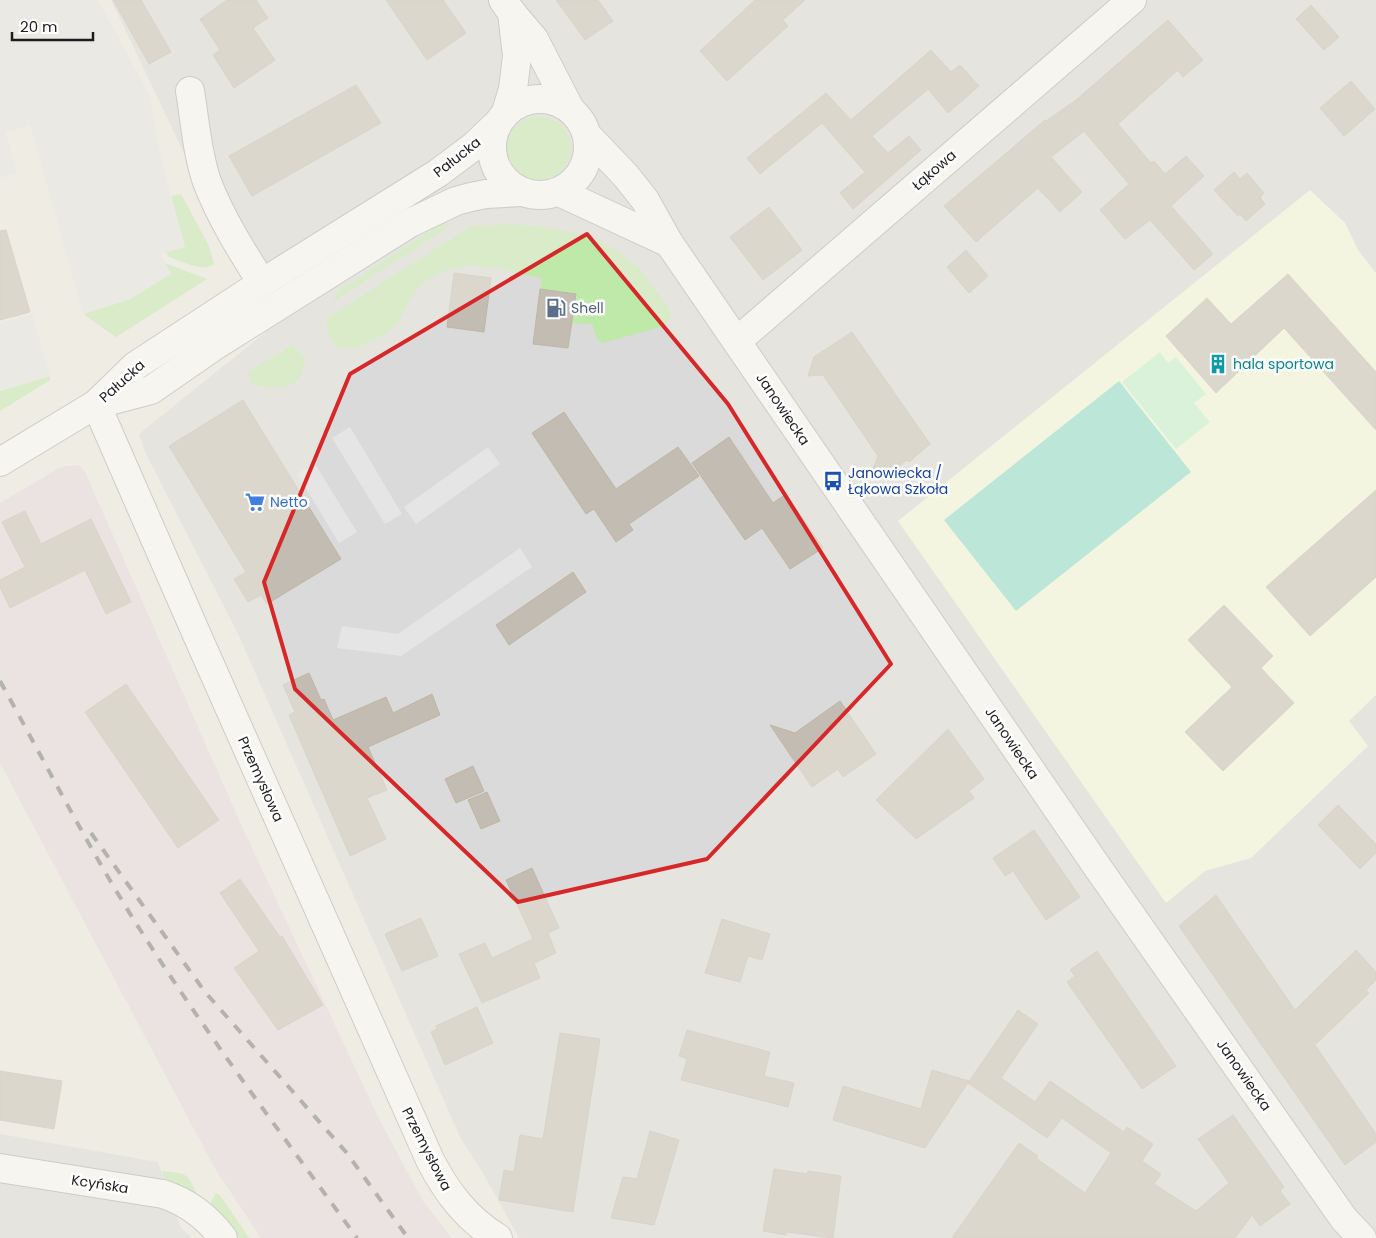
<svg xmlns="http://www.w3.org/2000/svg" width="1376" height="1238" font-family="Poppins,sans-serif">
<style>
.residential{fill:#dbdada}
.industrial{fill:#e7d4e1}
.education{fill:#f9ffdb}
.grass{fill:#bee9a8}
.park{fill:#bef9cc}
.pitch{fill:#7fdec9}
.parking{fill:#e5e5e5}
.building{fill:#c3bcb2;stroke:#c0b5a5}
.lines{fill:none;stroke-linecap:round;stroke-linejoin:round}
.minor-casing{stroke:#a4a4a4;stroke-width:30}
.minor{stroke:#fff;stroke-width:28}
.rail{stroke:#6b6b6b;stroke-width:4;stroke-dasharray:10 10;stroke-linecap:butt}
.marked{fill:none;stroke:#d62828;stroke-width:4;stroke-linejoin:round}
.labels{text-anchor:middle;stroke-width:5;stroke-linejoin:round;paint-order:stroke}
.street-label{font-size:14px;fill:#1d1d1d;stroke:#fff}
.service-label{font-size:14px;fill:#4e5e75;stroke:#fff;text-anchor:start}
.culture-label{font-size:14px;fill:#0d838f;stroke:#fff;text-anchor:start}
.transit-label{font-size:14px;fill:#164399;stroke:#fff;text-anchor:start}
.shop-label{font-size:14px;fill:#366cbe;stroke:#fff;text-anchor:start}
</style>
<rect width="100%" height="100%" fill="#eeece3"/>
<g class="residential">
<polygon points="111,0 1376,0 1376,1238 519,1238 484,1175 460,1137 239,636 145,452 139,434 268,330"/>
<polygon points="0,1134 158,1162 181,1228 192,1238 0,1238"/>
</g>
<polygon class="industrial" points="79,465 85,472 245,833 379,1119 423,1201 452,1238 261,1238 214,1167 0,763 0,503 61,467"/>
<polygon class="education" points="1310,190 1345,223 1358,250 1376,273 1376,695 1349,721 1368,746 1251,858 1205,871 1166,903 898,521"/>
<g class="grass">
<circle cx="539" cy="148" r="32"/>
<path d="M181 194 209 246 214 264C202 273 182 261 169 257L166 252 185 247 171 196Z"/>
<polygon points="448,219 444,230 333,302 338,291"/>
<path d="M513 224 551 228 589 236 614 249 639 267 670 309 671 319 661 327 603 343 597 339 592 324 572 323 575 294 540 289 542 278C512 273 477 260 447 270 434 274 419 285 412 297 405 308 402 320 392 329 387 333 381 336 375 339 349 354 327 355 327 318L471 226Z"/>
<polygon points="165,263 207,279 116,337 83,314 130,299 171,274"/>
<path d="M293 345 305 358C303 391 280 390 253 385L247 372Z"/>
<polygon points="50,376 50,380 0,411 0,391"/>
<path d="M162 1171C186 1174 187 1171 197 1194L180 1185 165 1182Z"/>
<polygon points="216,1193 220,1195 249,1238 240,1238 221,1214 210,1204"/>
</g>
<polygon class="park" points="1160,352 1168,363 1176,357 1206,394 1194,403 1210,422 1176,449 1122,382"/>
<polygon class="pitch" points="1119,381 1191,472 1016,611 944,520"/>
<g class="parking">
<polygon points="0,0 98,0 149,94 162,162 185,247 160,254 171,274 130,299 83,314 30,125 6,133 17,173 0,178"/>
<polygon points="32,313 50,376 0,391 0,323"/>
<polygon points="350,427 402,514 385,524 332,438"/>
<polygon points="488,447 500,464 416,524 404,507"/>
<polygon points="315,464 357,532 339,543 297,474"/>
<polygon points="520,548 532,567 401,656 337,648 342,626 398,634"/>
</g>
<g class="building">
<polygon points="113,0 141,0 171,52 149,64"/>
<polygon points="227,0 256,0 268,18 253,28 275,60 234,88 213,55 220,50 200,19"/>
<polygon points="386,0 443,0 466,33 427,60"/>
<polygon points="556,0 598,0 613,21 585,40"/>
<polygon points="755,0 805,0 783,20 788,26 727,81 700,51"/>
<polygon points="1311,5 1339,37 1324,50 1296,19"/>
<polygon points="1168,20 1203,60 1183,77 1178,70 1118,124 1151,163 1154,161 1165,174 1186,156 1204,176 1171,206 1213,254 1194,270 1150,220 1125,239 1100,210 1129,184 1084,131 1051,157 1082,192 1060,212 1038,188 976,242 944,206 1045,120 1046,121 1076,100"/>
<polygon points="931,50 951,72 960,65 979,86 948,113 928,89 872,136 888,153 909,136 921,150 853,209 840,193 865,172 822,123 760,174 747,158 826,93 851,120"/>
<polygon points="1351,81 1375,109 1344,136 1320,108"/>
<polygon points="356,85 381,123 252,196 229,156"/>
<polygon points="1234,172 1240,179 1247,173 1264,193 1260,197 1265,204 1246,221 1240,214 1238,216 1214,190"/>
<polygon points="769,207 802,250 763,280 730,237"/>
<polygon points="6,230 30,312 0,320 0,231"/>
<polygon points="966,250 988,276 969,293 947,267"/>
<polygon points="454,273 491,278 484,332 447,327"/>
<polygon points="1288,274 1376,372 1376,430 1284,328 1216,393 1166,336 1207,298 1231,324"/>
<polygon points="540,289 576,294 568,348 533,344"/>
<polygon points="852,332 930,444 909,462 907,460 892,470 873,469 878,456 823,375 808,376 814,357"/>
<polygon points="243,400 341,559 267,604 261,595 248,602 234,579 246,572 169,446"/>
<polygon points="564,412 616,489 678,447 699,476 629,524 633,530 616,542 594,509 586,514 532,433"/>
<polygon points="729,437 773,503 786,494 823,548 790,569 762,528 745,540 692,463"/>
<polygon points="1376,490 1376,577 1310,636 1266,587"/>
<polygon points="25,511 41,544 91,519 131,602 106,614 85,570 10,608 0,587 0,580 25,567 2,522"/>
<polygon points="573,572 586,592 509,645 496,625"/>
<polygon points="1224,605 1273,656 1261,668 1294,703 1223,771 1185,732 1232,687 1188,640"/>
<polygon points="309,673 321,700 324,699 333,720 386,697 393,713 432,694 440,715 368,747 387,790 367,798 386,839 350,856 289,715 295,712 283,685"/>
<polygon points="126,684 219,820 178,848 85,712"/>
<polygon points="840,701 876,754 843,777 838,769 812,787 770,725 795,733"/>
<polygon points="948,729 984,779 969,791 974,798 916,839 876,800"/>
<polygon points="473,766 484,791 456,803 445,779"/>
<polygon points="487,792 500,821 481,829 468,800"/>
<polygon points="1338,805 1376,844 1376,853 1360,869 1318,825"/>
<polygon points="1034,830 1080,897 1046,920 1013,871 1005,876 993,858"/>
<polygon points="532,868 559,928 548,933 556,953 534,963 540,978 482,1003 459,954 485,943 492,958 533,939 506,880"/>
<polygon points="240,879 280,937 282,936 323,1005 278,1030 234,968 259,951 220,893"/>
<polygon points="1216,895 1295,1010 1356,950 1376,972 1376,980 1366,990 1369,993 1315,1045 1376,1134 1376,1142 1345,1165 1179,926"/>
<polygon points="421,918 438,956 402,971 385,934"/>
<polygon points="722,919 770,934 762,960 748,956 740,982 705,973"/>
<polygon points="1097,951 1176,1066 1142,1089 1067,982 1075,976 1070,970"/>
<polygon points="477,1007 493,1043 445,1065 431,1032 437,1029 436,1026"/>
<polygon points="1018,1010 1038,1024 1001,1078 1035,1102 1050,1081 1124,1132 1127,1127 1153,1144 1142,1161 1161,1174 1154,1184 1196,1211 1229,1183 1198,1139 1233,1115 1284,1187 1280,1191 1290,1204 1260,1226 1252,1215 1235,1238 952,1238 1019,1143 1038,1156 1036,1158 1085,1193 1111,1153 1062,1118 1047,1138 968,1083"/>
<polygon points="687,1030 770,1052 764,1076 794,1083 788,1107 681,1080 687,1059 679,1056"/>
<polygon points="560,1033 600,1039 573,1212 499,1200 504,1170 514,1172 520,1135 543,1139"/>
<polygon points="932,1070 969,1081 925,1148 833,1120 843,1086 921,1109"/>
<polygon points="0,1071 62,1081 54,1129 0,1120"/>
<polygon points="650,1131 679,1140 654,1225 611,1218 623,1177 637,1179"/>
<polygon points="774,1169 807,1174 808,1171 841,1176 833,1238 787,1232 786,1235 763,1231"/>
</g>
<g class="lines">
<defs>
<g id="minor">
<polyline points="503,0 512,13 534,39 570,109"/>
<path d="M190 91C195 121 197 153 207 182 221 218 241 250 262 283"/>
<circle cx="540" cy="147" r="48"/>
<polyline points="506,112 513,89 517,56 512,13"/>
<polyline points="587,135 626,176 645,200 669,243 1098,868 1344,1219 1362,1238"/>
<polyline points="559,192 669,243"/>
<polyline points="737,341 1132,0"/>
<path d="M96 404 197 635 430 1160C447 1193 467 1219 498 1238"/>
<polyline points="98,404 151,390 216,345 410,223 456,201 471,197 486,194 521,192"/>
<polyline points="0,462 96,404 135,366 262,283 438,173 474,146 496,125"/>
<path d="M0 1168 163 1194C187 1202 208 1218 223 1238"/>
</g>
</defs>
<use href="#minor" class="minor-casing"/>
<use href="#minor" class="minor"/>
<g class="rail">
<path d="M0 681C46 764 89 849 139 928 207 1035 283 1136 357 1238"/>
<polyline points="91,833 205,992 346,1152 408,1238"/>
</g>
</g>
<path d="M0 0H1376V1238H0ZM587 234 728 404 891 664 707 859 518 902 295 689 264 582 350 374Z" fill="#eeece3" fill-opacity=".55" fill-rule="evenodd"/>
<path class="marked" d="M587 234 728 404 891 664 707 859 518 902 295 689 264 582 350 374Z"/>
<defs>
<symbol id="fuel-bare" viewBox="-9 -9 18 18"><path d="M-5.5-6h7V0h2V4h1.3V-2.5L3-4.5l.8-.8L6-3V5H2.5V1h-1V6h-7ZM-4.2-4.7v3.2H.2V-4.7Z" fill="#5c6f8a" stroke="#fff" stroke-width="2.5" paint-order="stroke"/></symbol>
<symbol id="building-bare" viewBox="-9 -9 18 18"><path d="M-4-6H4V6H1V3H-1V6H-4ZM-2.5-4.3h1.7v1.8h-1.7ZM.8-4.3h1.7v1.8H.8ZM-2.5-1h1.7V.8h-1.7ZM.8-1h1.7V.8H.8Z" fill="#0f9aa8" stroke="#fff" stroke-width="2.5" paint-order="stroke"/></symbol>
<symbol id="bus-bare" viewBox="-9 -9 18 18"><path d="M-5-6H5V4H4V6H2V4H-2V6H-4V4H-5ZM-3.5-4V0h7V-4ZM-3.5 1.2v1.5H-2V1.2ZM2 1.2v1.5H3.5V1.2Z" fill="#1a4fb4" stroke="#fff" stroke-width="2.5" paint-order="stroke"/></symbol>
<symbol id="supermarket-bare" viewBox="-9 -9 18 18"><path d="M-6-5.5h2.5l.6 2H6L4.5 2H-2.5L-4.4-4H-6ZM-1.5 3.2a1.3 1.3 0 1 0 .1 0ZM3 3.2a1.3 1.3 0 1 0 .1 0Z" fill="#3f7fe0" stroke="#fff" stroke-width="2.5" paint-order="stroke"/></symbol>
</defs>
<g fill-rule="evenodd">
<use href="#fuel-bare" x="542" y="294" width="28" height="28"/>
<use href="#building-bare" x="1204" y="350" width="28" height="28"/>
<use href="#bus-bare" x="819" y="467" width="28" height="28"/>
<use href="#supermarket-bare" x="241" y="488" width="28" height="28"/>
</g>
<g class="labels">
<g class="street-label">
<text transform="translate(457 157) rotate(-38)" y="5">Pałucka</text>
<text transform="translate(934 170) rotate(-41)" y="5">Łąkowa</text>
<text transform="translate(122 381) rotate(-42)" y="5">Pałucka</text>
<text transform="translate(783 409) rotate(56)" y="5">Janowiecka</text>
<text transform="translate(1012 743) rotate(56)" y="5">Janowiecka</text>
<text transform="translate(261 779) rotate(66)" y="5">Przemysłowa</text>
<text transform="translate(1244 1075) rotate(55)" y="5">Janowiecka</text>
<text transform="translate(427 1149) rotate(63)" y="5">Przemysłowa</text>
<text transform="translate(100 1184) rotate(9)" y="5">Kcyńska</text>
</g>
<g class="service-label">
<text x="571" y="313">Shell</text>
</g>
<g class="culture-label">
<text x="1233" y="369">hala sportowa</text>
</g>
<g class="transit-label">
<text x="848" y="478">Janowiecka /<tspan x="848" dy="16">Łąkowa Szkoła</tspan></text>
</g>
<g class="shop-label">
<text x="270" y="507">Netto</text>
</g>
</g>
<path d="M12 32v8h81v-8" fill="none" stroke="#1d1d1d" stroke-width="2.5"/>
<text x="20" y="32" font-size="15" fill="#1d1d1d" stroke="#ffffff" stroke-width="4" paint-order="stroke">20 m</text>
</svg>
